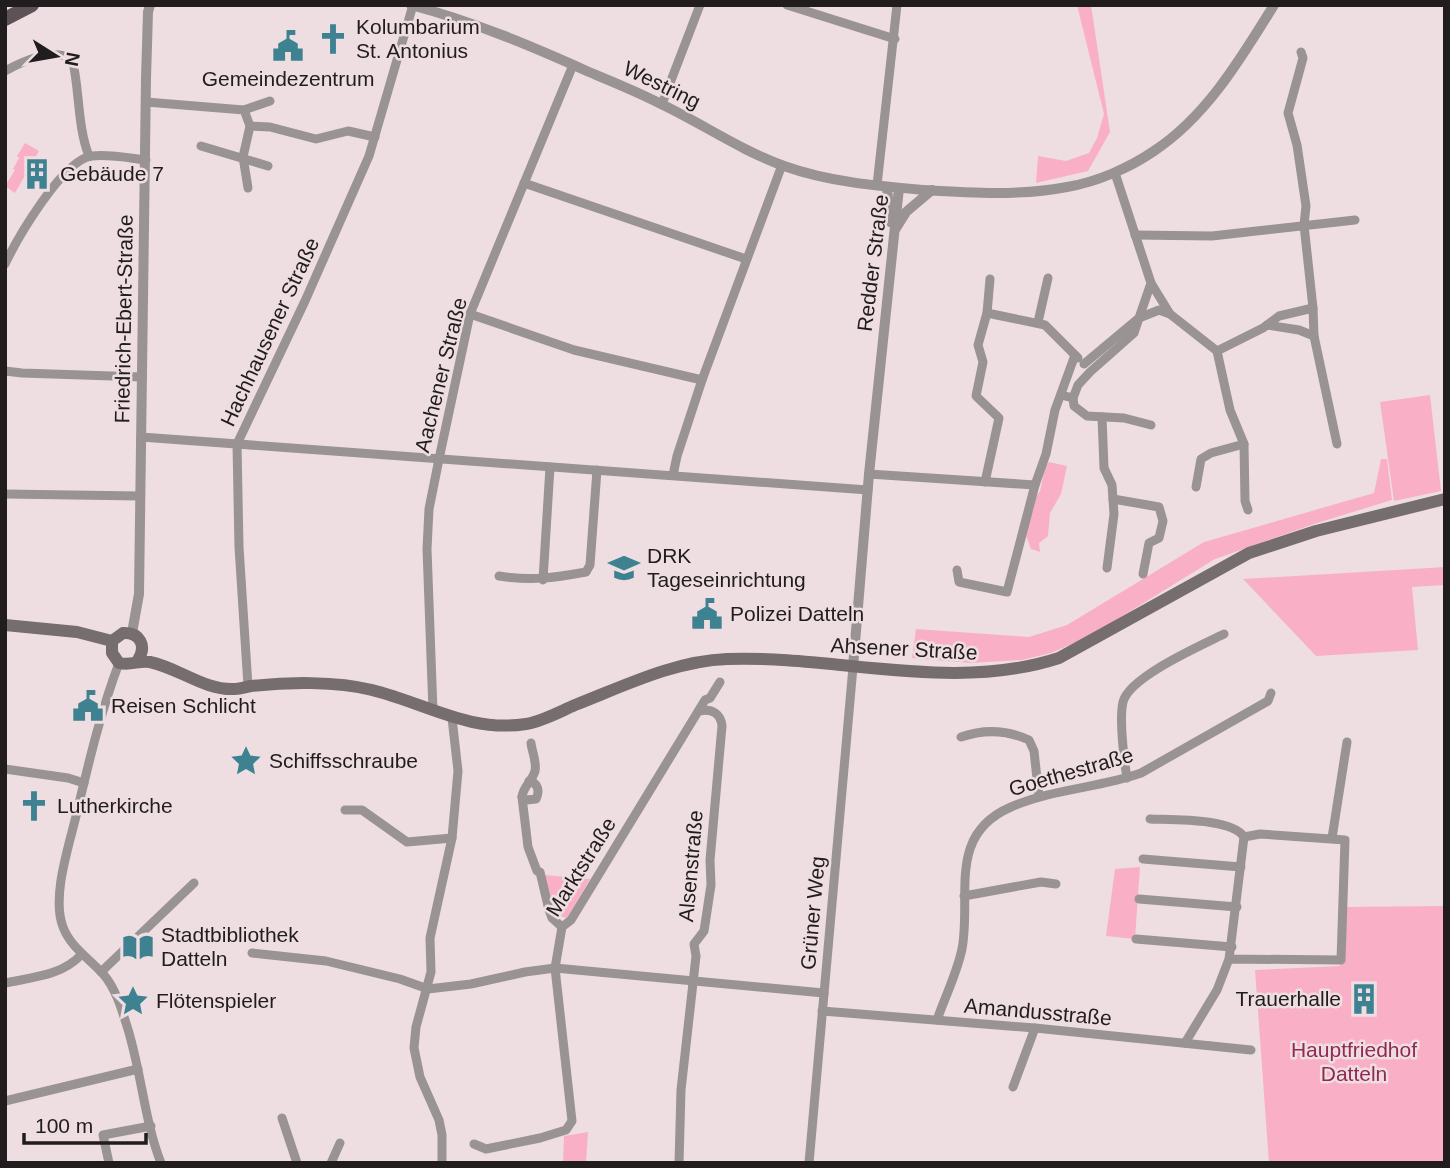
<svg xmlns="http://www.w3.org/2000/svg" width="1450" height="1168" font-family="Arial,sans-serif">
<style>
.green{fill:#f9b0c6}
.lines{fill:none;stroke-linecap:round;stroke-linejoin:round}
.minor{stroke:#999394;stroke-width:9}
.tertiary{stroke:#999394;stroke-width:10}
.secondary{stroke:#766d6f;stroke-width:12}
.primary{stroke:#5d5255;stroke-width:14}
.labels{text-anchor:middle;stroke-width:5;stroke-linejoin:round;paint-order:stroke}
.poi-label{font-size:21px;fill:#211c1d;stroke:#eedee2;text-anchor:start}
.street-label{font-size:21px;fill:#211c1d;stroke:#eedee2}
.park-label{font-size:21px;fill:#912953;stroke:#eedee2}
</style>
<rect width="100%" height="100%" fill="#eedee2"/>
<g class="green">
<polygon points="1077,5 1091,5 1110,132 1088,171 1036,183 1038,156 1066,161 1089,153 1097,138 1104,114"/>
<polygon points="25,143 39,151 15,193 5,186 15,170 13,169 19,158 17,156"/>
<polygon points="1430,395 1441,491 1394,501 1380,402"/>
<polygon points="1381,459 1387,459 1392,500 1317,523 1215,559 1090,636 1051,653 1022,660 970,663 912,658 916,629 1029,637 1067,625 1204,542 1374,493"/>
<polygon points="1049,462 1067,466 1061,494 1050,513 1048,536 1039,543 1040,552 1031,549 1025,533 1032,503 1040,491 1045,468"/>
<polygon points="1445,567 1445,585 1412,587 1418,650 1316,656 1243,579"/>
<polygon points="1140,867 1135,939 1106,936 1115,869"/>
<path d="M544 875 590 879 567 918C549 915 548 890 544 875Z"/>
<polygon points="1445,906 1445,1163 1269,1163 1255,970 1340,966 1343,907"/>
<polygon points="588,1132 586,1163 563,1163 564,1136"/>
</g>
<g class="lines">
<g class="minor">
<polyline points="787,5 895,39"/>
<polyline points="1301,52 1303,58 1288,113 1297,145 1306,206 1304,225 1313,308 1314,336 1337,444"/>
<path d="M5 71C25 60 50 49 72 58 80 90 77 126 89 156"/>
<polyline points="146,102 244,110 250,126 270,127 316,139 348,131 375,137"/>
<polyline points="662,104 700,5"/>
<polyline points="244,110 270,101"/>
<polyline points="201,146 268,166"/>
<polyline points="524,183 746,259"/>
<polyline points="877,185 897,5"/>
<polyline points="248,188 243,157 250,126"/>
<polyline points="1135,235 1212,236 1355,220"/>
<path d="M5 264C17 239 63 159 92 156 109 154 129 158 146 160"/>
<polyline points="1151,283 1170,314 1217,351 1230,410 1244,444 1245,501 1248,510"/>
<polyline points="987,313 1045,325 1078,358"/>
<polyline points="470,314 574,350 702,380"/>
<polyline points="1038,322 1048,278"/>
<polyline points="1267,325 1299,330 1314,336"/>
<polyline points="1217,351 1263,328 1279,316 1313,308"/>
<polyline points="1084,364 1139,318 1151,283 1115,173"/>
<polyline points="5,371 22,373 142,377"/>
<polyline points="1061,395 1073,398 1078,385 1090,372 1134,333 1139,318 1159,310 1170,314"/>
<polyline points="1073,398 1074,406 1087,416 1124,418 1151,425"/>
<polyline points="1102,417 1104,468 1112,485 1114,514 1107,568"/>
<polyline points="141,437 868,490"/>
<polyline points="869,474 1035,485 1046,454 1055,410 1075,355"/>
<polyline points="673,475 677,456 702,380 782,165"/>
<polyline points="985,482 999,418 976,396 983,362 978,345 987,313 990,279"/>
<polyline points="1196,487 1201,459 1211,453 1244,444"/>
<polyline points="5,494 140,496"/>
<polyline points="1113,499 1159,507 1163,521 1159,538 1149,543 1143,574"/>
<polyline points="957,570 959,582 1007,592 1035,485"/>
<path d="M499 576C532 581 553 578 586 572L590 565 597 470"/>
<polyline points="543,580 550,467"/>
<path d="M119 663C101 711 89 761 77 812 70 843 51 896 63 927 71 948 89 958 104 975 115 988 121 1007 126 1023 141 1068 144 1120 161 1163"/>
<polyline points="248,686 239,547 237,444 305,301 369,156 413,5"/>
<polyline points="433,711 427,549 429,509 439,459 470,314 573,65"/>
<path d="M961 737C984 729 1007 730 1029 740L1034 751 1039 797"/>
<path d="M531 743C532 752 537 762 535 771 532 782 523 786 522 797L528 847 537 871 540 872 549 910 552 918 562 927"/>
<polyline points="5,769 68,778 84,783"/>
<path d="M1127 778C1124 760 1119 719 1123 702 1129 677 1200 646 1224 634"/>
<path d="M522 797 526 800 536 799C540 791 538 783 529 781"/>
<polyline points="345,810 362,810 407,842 452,838"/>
<path d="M1150 819C1172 820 1232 818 1244 837"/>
<polyline points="1332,838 1347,742"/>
<polyline points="1143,859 1241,867"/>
<polyline points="964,896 1041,882 1056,884"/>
<polyline points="1139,899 1237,907"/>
<polyline points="1136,939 1232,947"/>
<polyline points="252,953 326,961 400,979 428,989 471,984 525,972 555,968 824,993"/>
<polyline points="101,972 194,883"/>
<path d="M5 983C33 977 61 976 81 955"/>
<polyline points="822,1011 1035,1028 1251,1050"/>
<path d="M937 1020C945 997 957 973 962 949 972 896 946 835 1011 807 1052 789 1099 788 1141 773L1268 701 1271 693"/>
<polyline points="1185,1043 1217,990 1229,959 1244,837 1260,834 1345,840 1341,960 1229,959"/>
<polyline points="1013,1087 1035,1028"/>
<polyline points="5,1101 138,1069"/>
<polyline points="282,1118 297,1163"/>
<polyline points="474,1144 486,1149 540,1138 566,1130 572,1121 555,968 562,927 571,920 705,700 710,698 720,682"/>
<polyline points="109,1163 103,1135 151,1126"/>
<polyline points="331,1163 340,1143"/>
<polyline points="442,1163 442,1135 439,1120 420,1077 414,1048 416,1027 431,972 430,938 452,838 458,771 452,718"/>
<path d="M679 1163 681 1090 696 956 694 944 704 931 711 885 710 860 722 726C721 714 712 708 700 711"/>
<polyline points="809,1163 853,667"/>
</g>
<g class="tertiary">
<path d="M411 5C472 21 531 46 589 72 613 82 638 92 661 104 703 124 740 150 784 166 829 182 877 186 924 190 971 193 1020 196 1067 187 1097 182 1129 168 1154 151 1207 116 1241 58 1274 5"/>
<polyline points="887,187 890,222"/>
<polyline points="896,228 906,212 932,190"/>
<polyline points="132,633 139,594 146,78 148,12 150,5"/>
<polyline points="853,667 869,474 899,188"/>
</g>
<g class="secondary">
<polyline points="5,625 77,632 112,641"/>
<path d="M138 660C147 646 140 632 123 633L112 641V653L119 663C131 666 139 660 150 662 179 668 205 691 235 689 241 689 245 687 251 686 288 682 336 681 372 690 425 703 470 733 526 724 543 721 559 712 575 705 624 686 674 661 727 659 836 655 952 693 1059 658L1249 553 1316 531 1445 499"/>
</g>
<polyline class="primary" points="5,19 32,5"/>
</g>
<defs>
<symbol id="church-bare" viewBox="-9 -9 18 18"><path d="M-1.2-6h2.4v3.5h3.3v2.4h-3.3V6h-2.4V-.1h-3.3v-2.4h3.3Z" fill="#3e8291" stroke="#eedee2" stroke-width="2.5" paint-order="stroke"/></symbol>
<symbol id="civic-bare" viewBox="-9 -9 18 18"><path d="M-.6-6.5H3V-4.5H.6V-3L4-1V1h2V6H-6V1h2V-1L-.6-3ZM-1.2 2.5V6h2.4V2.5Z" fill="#3e8291" stroke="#eedee2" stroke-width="2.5" paint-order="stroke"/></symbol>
<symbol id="building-bare" viewBox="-9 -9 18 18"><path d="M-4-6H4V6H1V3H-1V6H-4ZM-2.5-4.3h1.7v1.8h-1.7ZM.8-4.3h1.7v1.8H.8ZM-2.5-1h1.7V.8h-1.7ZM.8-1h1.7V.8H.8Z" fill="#3e8291" stroke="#eedee2" stroke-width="2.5" paint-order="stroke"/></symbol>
<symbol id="school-bare" viewBox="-9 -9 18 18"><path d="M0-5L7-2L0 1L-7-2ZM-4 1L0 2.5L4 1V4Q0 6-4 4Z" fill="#3e8291" stroke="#eedee2" stroke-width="2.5" paint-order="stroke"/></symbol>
<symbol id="sight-bare" viewBox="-9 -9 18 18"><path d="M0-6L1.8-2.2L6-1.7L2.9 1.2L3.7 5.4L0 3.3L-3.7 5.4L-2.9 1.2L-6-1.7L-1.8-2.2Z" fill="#3e8291" stroke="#eedee2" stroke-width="2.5" paint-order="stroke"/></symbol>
<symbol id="library-bare" viewBox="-9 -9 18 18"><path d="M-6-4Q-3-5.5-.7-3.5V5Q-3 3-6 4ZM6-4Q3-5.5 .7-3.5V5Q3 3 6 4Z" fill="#3e8291" stroke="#eedee2" stroke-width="2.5" paint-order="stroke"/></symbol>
</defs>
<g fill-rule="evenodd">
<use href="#church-bare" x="311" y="17" width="44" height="44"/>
<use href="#civic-bare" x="266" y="24" width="44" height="44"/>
<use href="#building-bare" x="15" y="152" width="44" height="44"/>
<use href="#school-bare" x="602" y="546" width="44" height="44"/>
<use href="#civic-bare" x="685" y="592" width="44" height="44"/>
<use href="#civic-bare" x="66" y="684" width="44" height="44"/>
<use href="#sight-bare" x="224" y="739" width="44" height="44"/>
<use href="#church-bare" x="12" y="784" width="44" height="44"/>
<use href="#library-bare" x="116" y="925" width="44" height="44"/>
<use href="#building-bare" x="1342" y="977" width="44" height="44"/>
<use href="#sight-bare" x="111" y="979" width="44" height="44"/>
</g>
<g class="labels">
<g class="poi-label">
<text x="356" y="34">Kolumbarium<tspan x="356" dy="24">St. Antonius</tspan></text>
<text x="288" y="86" text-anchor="middle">Gemeindezentrum</text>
<text x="60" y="181">Gebäude 7</text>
<text x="647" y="563">DRK<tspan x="647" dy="24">Tageseinrichtung</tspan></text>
<text x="730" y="621">Polizei Datteln</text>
<text x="111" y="713">Reisen Schlicht</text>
<text x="269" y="768">Schiffsschraube</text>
<text x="57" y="813">Lutherkirche</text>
<text x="161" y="942">Stadtbibliothek<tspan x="161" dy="24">Datteln</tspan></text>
<text x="1341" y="1006" text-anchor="end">Trauerhalle</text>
<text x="156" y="1008">Flötenspieler</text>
</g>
<g class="street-label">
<text transform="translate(662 85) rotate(26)" y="7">Westring</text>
<text transform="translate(873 263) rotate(-83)" y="7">Redder Straße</text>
<text transform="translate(124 319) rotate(-89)" y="7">Friedrich-Ebert-Straße</text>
<text transform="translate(270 332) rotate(-65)" y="7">Hachhausener Straße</text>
<text transform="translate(441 375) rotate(-76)" y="7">Aachener Straße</text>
<text transform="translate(904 649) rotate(3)" y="7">Ahsener Straße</text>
<text transform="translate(1071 772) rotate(-16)" y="7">Goethestraße</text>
<text transform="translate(691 866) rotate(-85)" y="7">Alsenstraße</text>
<text transform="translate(581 867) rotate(-58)" y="7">Marktstraße</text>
<text transform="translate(813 913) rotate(-85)" y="7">Grüner Weg</text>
<text transform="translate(1038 1012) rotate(5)" y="7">Amandusstraße</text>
</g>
<g class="park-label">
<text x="1354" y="1057">Hauptfriedhof<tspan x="1354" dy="24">Datteln</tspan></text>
</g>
</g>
<rect width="1450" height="1168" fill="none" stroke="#211c1d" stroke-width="14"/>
<g transform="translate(56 56) rotate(101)" stroke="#eedee2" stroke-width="5" paint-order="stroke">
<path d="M0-5L12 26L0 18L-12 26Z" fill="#211c1d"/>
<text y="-10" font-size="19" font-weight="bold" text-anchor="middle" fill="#211c1d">N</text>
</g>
<path d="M24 1133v10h122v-10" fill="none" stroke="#211c1d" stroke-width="3.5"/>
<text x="35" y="1133" font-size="21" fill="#211c1d" stroke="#eedee2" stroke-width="5" paint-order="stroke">100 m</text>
</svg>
